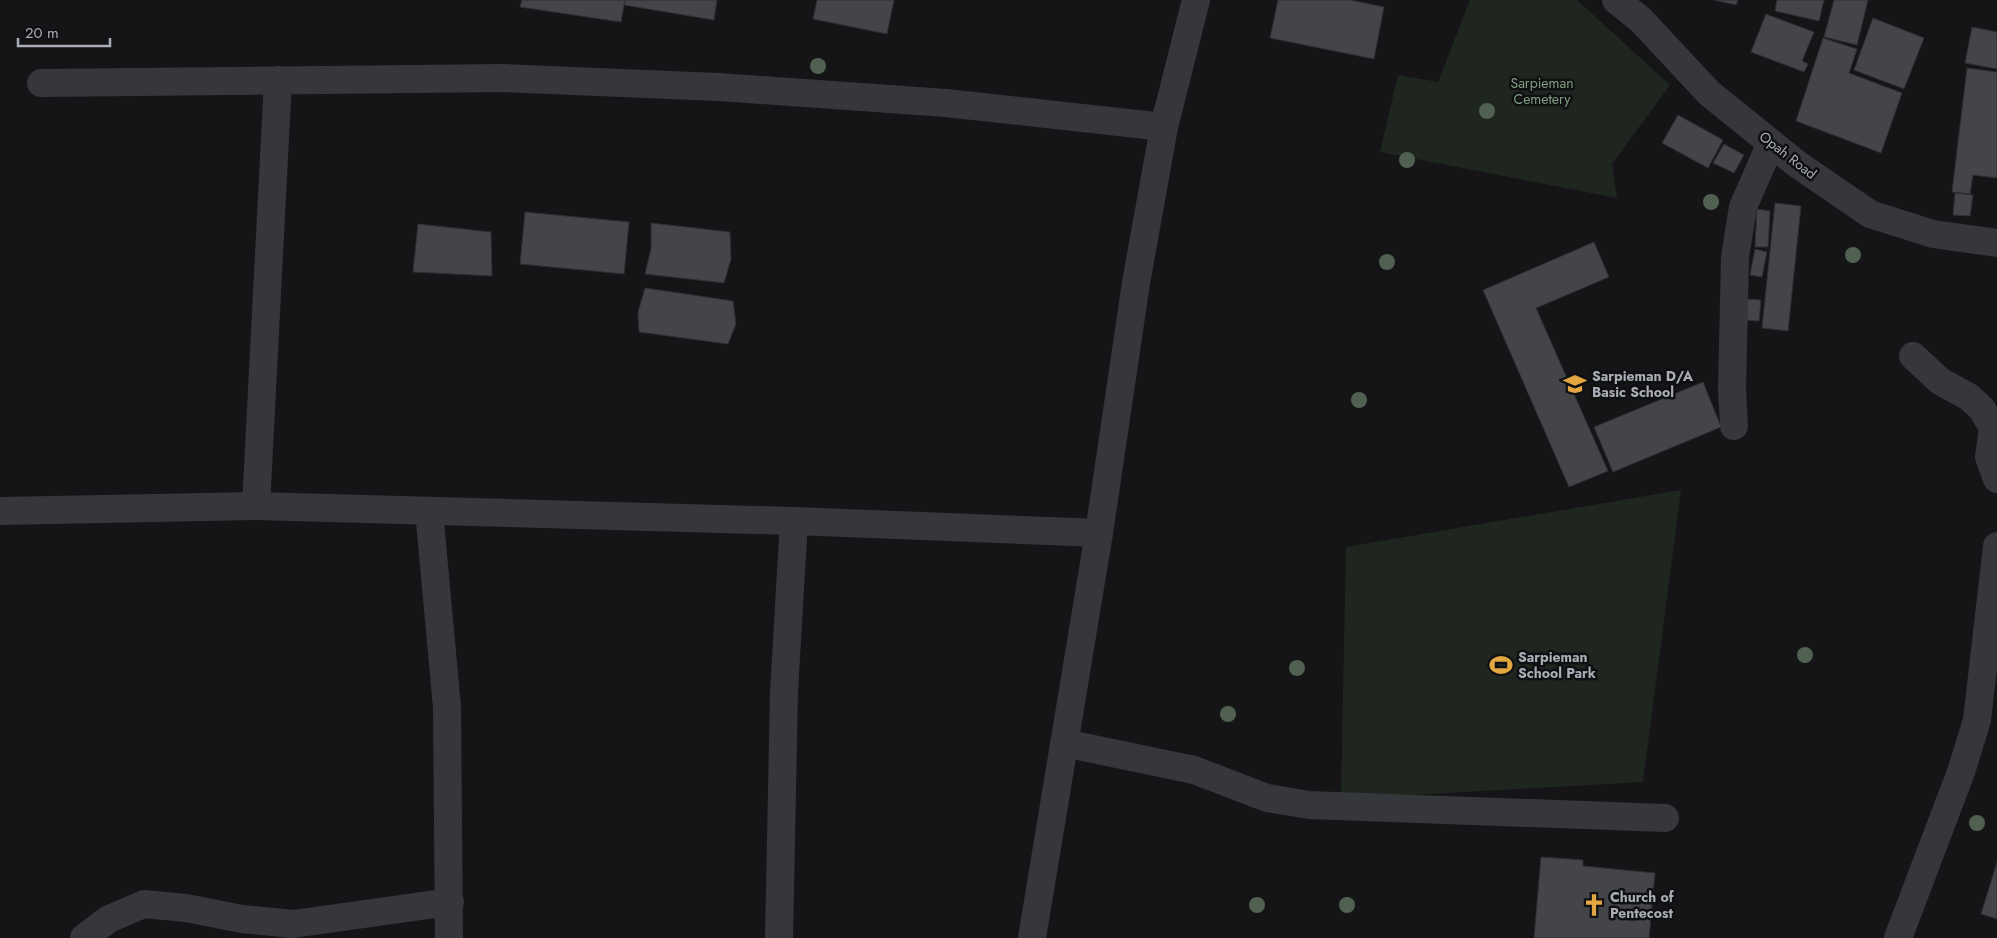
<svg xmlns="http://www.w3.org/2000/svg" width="1997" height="938" font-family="Jost,sans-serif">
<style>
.green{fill:#1f2620}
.building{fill:#444549;stroke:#2f2f32}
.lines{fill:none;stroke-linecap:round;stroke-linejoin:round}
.minor{stroke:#36373b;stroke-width:28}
.tree{fill:#506151}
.labels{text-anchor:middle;stroke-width:5;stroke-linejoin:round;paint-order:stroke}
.park-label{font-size:14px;fill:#809f81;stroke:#101012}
.street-label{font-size:14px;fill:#a8adb6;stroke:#101012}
.poi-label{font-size:14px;font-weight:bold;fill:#a8adb6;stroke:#101012;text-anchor:start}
</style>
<rect width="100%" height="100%" fill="#151517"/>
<g class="green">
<polygon points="1470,0 1577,0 1670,85 1612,164 1617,198 1380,152 1398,75 1438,82"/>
<polygon points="1681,490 1643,782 1341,799 1346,547"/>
</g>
<g class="building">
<polygon points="522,0 625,0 621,22 520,7"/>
<polygon points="625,0 717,0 714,20 624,5"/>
<polygon points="817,0 894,0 887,34 813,19"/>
<polygon points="1278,0 1351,0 1384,7 1374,59 1270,38"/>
<polygon points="1714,0 1738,0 1736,5"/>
<polygon points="1777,0 1824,0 1819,21 1775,11"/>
<polygon points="1834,0 1868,0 1857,45 1824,37"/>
<polygon points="1766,14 1814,32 1802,61 1808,64 1804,72 1751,52"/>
<polygon points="1873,18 1924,38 1904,89 1854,70"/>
<polygon points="1972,27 1997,32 1997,69 1965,63"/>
<polygon points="1823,38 1857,49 1849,73 1902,93 1881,153 1796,121"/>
<polygon points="1967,68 1997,72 1997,178 1973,175 1970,194 1952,192"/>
<polygon points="1678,115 1723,140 1708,168 1662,143"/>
<polygon points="1724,144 1744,155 1734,173 1713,163"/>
<polygon points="1955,193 1973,195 1970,216 1953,215"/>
<polygon points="1775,203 1801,206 1788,331 1762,328"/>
<polygon points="1757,209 1770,211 1768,247 1755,247"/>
<polygon points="525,212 629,222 624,274 520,264"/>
<polygon points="651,223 730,232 731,259 724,283 645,274 651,249"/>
<polygon points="418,224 491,232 492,276 413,272"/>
<polygon points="1594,242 1609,277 1536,308 1608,471 1569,487 1483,290"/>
<polygon points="1755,249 1767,252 1762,277 1750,275"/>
<polygon points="645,288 733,301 736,324 728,344 639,332 638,312"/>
<polygon points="1744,299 1761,300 1759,321 1742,320"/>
<polygon points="1703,382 1721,427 1613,472 1594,427"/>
<polygon points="1541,857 1583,860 1583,866 1655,873 1649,938 1534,938"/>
<polygon points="1997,862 1997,919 1981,914"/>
</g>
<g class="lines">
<g class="minor">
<polyline points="1616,0 1641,20 1709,93 1797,164 1870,214 1933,234 1997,243"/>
<polyline points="41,83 504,78 719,87 946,103 1164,127"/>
<polyline points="1913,356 1940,381 1969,397 1982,409 1993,428 1989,457 1997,479"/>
<polyline points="1734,426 1732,389 1735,257 1743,207 1771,143"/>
<polyline points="256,506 278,80"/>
<polyline points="0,511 256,506 794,521 1099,533"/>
<polyline points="429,511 447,707 449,938"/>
<polyline points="1064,743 1194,770 1267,798 1309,805 1665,818"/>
<polyline points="84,938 109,919 144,904 186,908 242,919 293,924 450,902"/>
<polyline points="779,938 784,692 794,521"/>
<polyline points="1032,938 1099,533 1136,283 1164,127 1196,0"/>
<polyline points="1898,938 1961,772 1977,720 1997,546"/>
</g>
</g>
<g class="tree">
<circle cx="818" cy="66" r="8"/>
<circle cx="1487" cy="111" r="8"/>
<circle cx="1407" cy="160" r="8"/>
<circle cx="1711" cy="202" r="8"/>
<circle cx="1853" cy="255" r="8"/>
<circle cx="1387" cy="262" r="8"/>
<circle cx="1359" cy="400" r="8"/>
<circle cx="1805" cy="655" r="8"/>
<circle cx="1297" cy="668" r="8"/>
<circle cx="1228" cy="714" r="8"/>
<circle cx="1977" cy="823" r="8"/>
<circle cx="1257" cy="905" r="8"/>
<circle cx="1347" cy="905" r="8"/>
</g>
<defs>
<symbol id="school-bare" viewBox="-9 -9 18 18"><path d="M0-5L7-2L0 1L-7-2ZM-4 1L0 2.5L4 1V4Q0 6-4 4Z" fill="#e3a741" stroke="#101012" stroke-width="2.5" paint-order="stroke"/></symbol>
<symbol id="stadium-bare" viewBox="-9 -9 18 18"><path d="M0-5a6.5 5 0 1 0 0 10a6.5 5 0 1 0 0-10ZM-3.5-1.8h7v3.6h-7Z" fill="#e3a741" stroke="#101012" stroke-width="2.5" paint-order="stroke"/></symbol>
<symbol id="church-bare" viewBox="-9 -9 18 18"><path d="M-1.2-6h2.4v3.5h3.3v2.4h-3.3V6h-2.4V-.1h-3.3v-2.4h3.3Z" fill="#e3a741" stroke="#101012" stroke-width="2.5" paint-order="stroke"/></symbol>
</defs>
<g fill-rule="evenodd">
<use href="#school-bare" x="1559" y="368" width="32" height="32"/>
<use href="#stadium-bare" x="1485" y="649" width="32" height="32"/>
<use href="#church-bare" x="1578" y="889" width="32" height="32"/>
</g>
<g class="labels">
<g class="park-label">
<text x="1542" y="88">Sarpieman<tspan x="1542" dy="16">Cemetery</tspan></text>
</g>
<g class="street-label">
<text transform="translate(1788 155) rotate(38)" y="5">Opah Road</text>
</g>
<g class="poi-label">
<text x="1592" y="381">Sarpieman D/A<tspan x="1592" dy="16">Basic School</tspan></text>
<text x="1518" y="662">Sarpieman<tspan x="1518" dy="16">School Park</tspan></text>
<text x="1610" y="902">Church of<tspan x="1610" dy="16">Pentecost</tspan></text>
</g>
</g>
<path d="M18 38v8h92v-8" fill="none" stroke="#a8adb6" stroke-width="2.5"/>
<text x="25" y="38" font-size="15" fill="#a8adb6" stroke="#101012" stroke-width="4" paint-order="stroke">20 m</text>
</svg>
